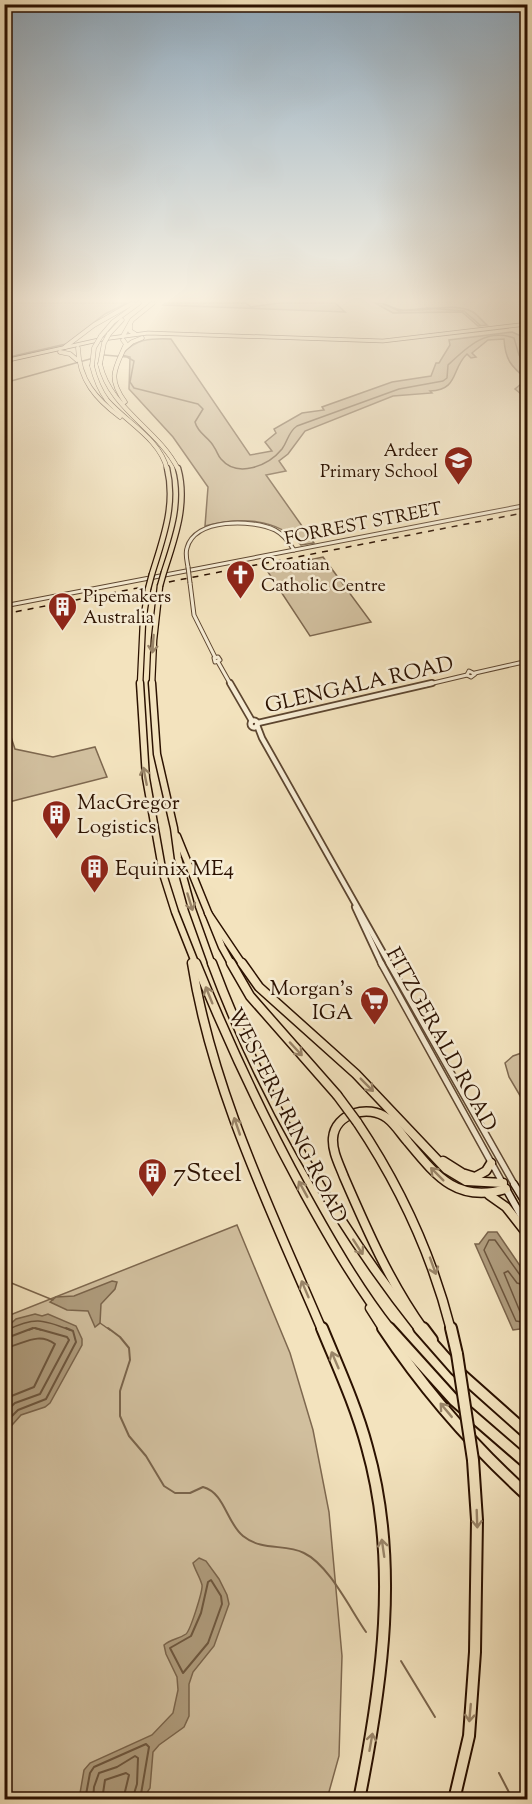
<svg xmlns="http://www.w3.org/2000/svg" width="532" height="1804" font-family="'Sorts Mill Goudy',serif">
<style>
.green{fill:#d1bf9e;stroke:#7e684f;stroke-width:1.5}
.water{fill:#af9c7d;stroke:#7a644b;stroke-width:1.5}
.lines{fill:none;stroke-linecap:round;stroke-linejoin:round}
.shore-far1{stroke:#6d563e;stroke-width:1.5}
.shore{stroke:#6d563e;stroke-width:2}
.stream-far1{stroke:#7a644b;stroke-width:1.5}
.stream{stroke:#7a644b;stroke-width:2}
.tertiary-far2-casing{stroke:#5d4630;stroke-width:5}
.tertiary-far1-casing{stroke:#5d4630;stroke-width:8}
.tertiary-casing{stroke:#5d4630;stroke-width:8}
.secondary-casing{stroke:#2b1100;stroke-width:9}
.trunk-casing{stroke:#2b1100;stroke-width:4.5}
.motorway-far4-casing{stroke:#2b1100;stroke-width:5}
.motorway-far3-casing{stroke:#2b1100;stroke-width:7}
.motorway-far2-casing{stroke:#2b1100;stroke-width:9}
.motorway-far1-casing{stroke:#2b1100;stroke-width:11}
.motorway-casing{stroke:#2b1100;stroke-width:14}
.tertiary-far2{stroke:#f7edd5;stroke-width:3}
.tertiary-far1{stroke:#f7edd5;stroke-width:4.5}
.tertiary{stroke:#f7edd5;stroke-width:5}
.secondary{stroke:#f7edd5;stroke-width:6}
.trunk{stroke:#f3e3be;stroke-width:3}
.motorway-far4{stroke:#f3e3be;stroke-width:4}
.motorway-far3{stroke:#f3e3be;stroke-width:4.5}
.motorway-far2{stroke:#f3e3be;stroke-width:6}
.motorway-far1{stroke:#f3e3be;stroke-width:8}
.motorway{stroke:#f3e3be;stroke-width:10}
.rail{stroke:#2b1100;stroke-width:1.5;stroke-dasharray:6 6;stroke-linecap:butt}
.tertiary-bridge-casing{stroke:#5d4630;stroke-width:5;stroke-linecap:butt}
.motorway-bridge-far3-casing{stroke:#2b1100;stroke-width:5;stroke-linecap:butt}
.motorway-bridge-far2-casing{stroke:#2b1100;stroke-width:7;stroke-linecap:butt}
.motorway-bridge-far1-casing{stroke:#2b1100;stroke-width:11;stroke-linecap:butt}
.motorway-bridge-casing{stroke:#2b1100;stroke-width:14;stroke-linecap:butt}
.tertiary-bridge{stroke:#f7edd5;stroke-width:3}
.motorway-bridge-far3{stroke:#f3e3be;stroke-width:4}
.motorway-bridge-far2{stroke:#f3e3be;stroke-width:4.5}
.motorway-bridge-far1{stroke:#f3e3be;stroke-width:8}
.motorway-bridge{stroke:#f3e3be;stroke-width:10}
.oneway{stroke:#998468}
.labels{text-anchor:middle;stroke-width:5;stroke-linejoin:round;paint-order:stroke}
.far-poi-label{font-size:18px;fill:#2b1100;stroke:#f7edd5;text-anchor:start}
.far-street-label{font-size:18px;fill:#2b1100;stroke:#f7edd5}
.street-label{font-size:21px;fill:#2b1100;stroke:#f7edd5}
.poi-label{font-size:21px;fill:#2b1100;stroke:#f7edd5;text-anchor:start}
.near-poi-label{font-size:26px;fill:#2b1100;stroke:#f7edd5;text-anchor:start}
</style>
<rect width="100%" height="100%" fill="#f3e3be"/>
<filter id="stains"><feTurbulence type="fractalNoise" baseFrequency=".00333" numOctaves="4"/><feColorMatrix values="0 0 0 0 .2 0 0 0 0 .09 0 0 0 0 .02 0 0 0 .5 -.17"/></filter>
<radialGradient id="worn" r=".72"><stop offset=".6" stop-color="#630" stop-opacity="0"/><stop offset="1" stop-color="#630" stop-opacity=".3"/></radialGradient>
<g class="green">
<polygon points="4,303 127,303 105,314 66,344 5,358"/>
<polygon points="165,303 246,303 251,307 279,303 335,303 345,312 163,305"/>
<path d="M375 303C389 303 391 309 402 310 422 313 453 301 473 312 478 315 482 321 487 325L478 326 462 312 393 313Z"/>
<path d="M512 332 528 339 527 399 515 389 527 379C511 367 505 359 504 339L488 340 472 353 476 357 471 358 467 354C451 369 459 390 430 391L432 393 393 396 305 431 288 454 279 461 286 471 266 475 314 543 301 545C277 517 238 517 205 526L208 487 173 437 129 389 130 357 122 355C134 339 151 338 171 339L250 455 272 451 265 442 276 433 274 429 302 413 324 410 322 407 392 382 431 376 436 363H439L450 345 449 340Z"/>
<polygon points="323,557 371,622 310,636 266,569"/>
<polygon points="4,716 15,749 53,757 95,747 107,777 5,803"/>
<polygon points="527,1051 527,1097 522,1099 509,1077 505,1063 513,1056"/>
<polygon points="237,1225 290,1353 313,1430 329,1512 342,1656 339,1756 327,1799 5,1800 5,1317"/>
</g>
<g class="water">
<polygon points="488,1232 497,1232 527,1276 527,1328 513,1330 475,1244 479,1244"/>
<polygon points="112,1281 117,1282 115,1289 101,1304 100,1323 95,1327 88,1311 67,1310 50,1302 56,1297 74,1296"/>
<polygon points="35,1314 42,1316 48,1314 76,1326 82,1339 82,1345 50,1403 45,1407 21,1415 5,1433 5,1329 16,1319"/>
<path d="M199 1558 206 1561 219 1579 227 1595 229 1604 214 1646 193 1672 189 1684V1716L184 1727 159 1745 153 1752 150 1788 143 1799H79L84 1770 90 1763 152 1735 173 1713 178 1690 177 1677 166 1654 164 1645C171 1639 179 1639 186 1634 190 1631 203 1591 202 1585 200 1577 195 1570 193 1563Z"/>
</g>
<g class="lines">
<g class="shore-far1">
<polyline points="528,1278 520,1275 495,1240 489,1240 484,1250 516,1321 528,1323"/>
<polyline points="528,1286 517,1283 508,1271 504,1273 521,1314 528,1315"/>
<path d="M7 1330C34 1317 42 1319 70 1330"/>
<polyline points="29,1330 34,1328 41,1330"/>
</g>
<g class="shore">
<polyline points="4,1331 10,1328"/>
<polyline points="4,1339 33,1328"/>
<path d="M4 1348C23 1345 37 1331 55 1344L34 1387 4 1399"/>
<polyline points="4,1413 15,1403 40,1394 69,1340 67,1337 35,1328"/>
<polyline points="4,1424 18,1410 46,1399 76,1342 73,1331 66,1328"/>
<polygon points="211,1580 221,1596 222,1604 208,1643 183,1673 170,1648 191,1636 201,1613 208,1582"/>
<polyline points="85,1800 90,1773 94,1767 146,1744 149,1747 140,1800"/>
<polyline points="93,1800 94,1787 99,1773 117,1767 135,1756 138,1758 137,1784 132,1800"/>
<polyline points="102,1800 105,1780 126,1773 129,1775 123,1800"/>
</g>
<g class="stream-far1">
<polyline points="382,303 399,311 428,308 464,311 480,325"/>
<path d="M104 355 127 357 134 361 130 382 134 388 198 404 203 409 195 422C198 434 209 437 214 447 217 451 218 456 221 459 238 479 269 465 282 449 288 441 288 432 297 426L399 389 443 381 447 378 448 365C467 347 486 328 514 338L519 355 528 371"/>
<polyline points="4,383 90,359"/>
<polyline points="4,1280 53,1300"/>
<polyline points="100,1323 110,1330"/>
</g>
<g class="stream">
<path d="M108 1328 120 1337 129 1348 130 1360 120 1391V1416L129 1436 146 1456 164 1486 175 1493H190L203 1487C225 1493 226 1522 243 1536 263 1552 285 1543 304 1553 329 1565 350 1609 366 1632"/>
<polyline points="401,1661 435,1717"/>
<polyline points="499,1773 513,1800"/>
</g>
<defs>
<g id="tertiary-far2">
<path d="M188 567C187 561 185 554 187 548 195 518 252 519 275 530 283 534 289 542 294 550"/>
<polyline points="190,583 194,615 215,657"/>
<polyline points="4,606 528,505"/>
<polygon points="218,657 220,660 215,662 214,658"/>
<polyline points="218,662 231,685"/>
<polygon points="469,671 475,674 471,677 467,675"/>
<polyline points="475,673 528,661"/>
<polyline points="425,685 467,675"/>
</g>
<g id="tertiary-far1">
<polyline points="230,683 252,721"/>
<circle cx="254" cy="724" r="3.5"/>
<polyline points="258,723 432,683"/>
<polyline points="257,725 262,738 390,965"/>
<polyline points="355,907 382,965"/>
</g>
<g id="tertiary">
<polyline points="381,963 502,1182"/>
<polyline points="389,963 514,1184"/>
</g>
<g id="secondary">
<polyline points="514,1184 528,1207"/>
<polyline points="505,1187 528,1228"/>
</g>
<polyline id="trunk" points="4,361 103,339 148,333 383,341 528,324"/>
<g id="motorway-far4">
<polyline points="130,324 130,331 135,334"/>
<polyline points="109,334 122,320"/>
<polyline points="101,336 113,322 139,303"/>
<polyline points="123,336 132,320 153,303"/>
<path d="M123 340 126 344C115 369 107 377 125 402"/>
<polyline points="65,347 94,325 133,303"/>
<path d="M78 348C79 380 96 399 120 417"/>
<polyline points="124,349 132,342 142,338"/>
<polyline points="60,352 70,354 77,360"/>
<path d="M100 364C110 409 158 429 178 469"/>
<path d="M92 366C95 378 99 389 107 400 126 422 160 439 167 469"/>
</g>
<g id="motorway-far3">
<path d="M164 572C175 538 188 503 178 468"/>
<path d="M152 574C163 538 176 505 167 468"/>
<polyline points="140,685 143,621 148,589"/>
<polyline points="152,685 154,640 160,586"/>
</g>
<g id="motorway-far2">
<polyline points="140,683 146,778 163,874 175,912 196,965"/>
<polyline points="152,683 157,754 174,828 178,858 192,909 212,965"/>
<polyline points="177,836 222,947 232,965"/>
<polyline points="208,913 243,965"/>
<polyline points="192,962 192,965"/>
</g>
<g id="motorway-far1">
<path d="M192 963C212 1091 272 1212 322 1330"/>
<path d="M196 963C228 1042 264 1119 305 1194 331 1241 358 1288 391 1330"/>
<path d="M212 963C260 1092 334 1222 420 1330"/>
<polyline points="231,963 250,996 337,1095"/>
<polyline points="242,963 259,987 356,1074 446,1169 466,1181 503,1183"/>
<path d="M357 1122C400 1186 432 1255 451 1330"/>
<polyline points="443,1161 462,1173 475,1177 486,1171 491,1163"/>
<polyline points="489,1195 506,1207 528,1235"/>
<polyline points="370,1308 384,1330"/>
<path d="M424 1330C390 1283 367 1230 344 1177 339 1164 332 1151 333 1138 335 1113 369 1104 387 1118 395 1124 401 1134 408 1142 437 1177 457 1203 506 1189"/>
</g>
<g id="motorway">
<path d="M322 1328C338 1367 356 1406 367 1447 400 1563 382 1685 359 1800"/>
<path d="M383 1328C424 1390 473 1446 528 1496"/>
<polyline points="389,1328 454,1400 528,1464"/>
<polyline points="419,1328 455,1369 528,1434"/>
<polyline points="423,1328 432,1340"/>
<polyline points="451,1328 457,1354"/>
<polyline points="454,1800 469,1736 475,1652 477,1520 473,1460"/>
</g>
</defs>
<use href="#tertiary-far2" class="tertiary-far2-casing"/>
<use href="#tertiary-far1" class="tertiary-far1-casing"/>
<use href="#tertiary" class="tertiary-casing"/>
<use href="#secondary" class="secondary-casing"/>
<use href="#trunk" class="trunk-casing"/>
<use href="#motorway-far4" class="motorway-far4-casing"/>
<use href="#motorway-far3" class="motorway-far3-casing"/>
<use href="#motorway-far2" class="motorway-far2-casing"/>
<use href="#motorway-far1" class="motorway-far1-casing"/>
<use href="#motorway" class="motorway-casing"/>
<use href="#tertiary-far2" class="tertiary-far2"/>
<use href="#tertiary-far1" class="tertiary-far1"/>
<use href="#tertiary" class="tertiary"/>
<use href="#secondary" class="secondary"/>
<use href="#trunk" class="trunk"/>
<use href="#motorway-far4" class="motorway-far4"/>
<use href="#motorway-far3" class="motorway-far3"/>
<use href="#motorway-far2" class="motorway-far2"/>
<use href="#motorway-far1" class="motorway-far1"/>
<use href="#motorway" class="motorway"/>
<polyline class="rail" points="4,614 528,512"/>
<defs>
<polyline id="tertiary-bridge" points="188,567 190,583"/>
<g id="motorway-bridge-far3">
<polyline points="100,364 104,343 109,334"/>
<polyline points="92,366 94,348 101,336"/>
</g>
<g id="motorway-bridge-far2">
<polyline points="160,586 164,572"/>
<polyline points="148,589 152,574"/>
</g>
<polyline id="motorway-bridge-far1" points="337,1095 357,1122"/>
<polyline id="motorway-bridge" points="457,1354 473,1460"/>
</defs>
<use href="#tertiary-bridge" class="tertiary-bridge-casing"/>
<use href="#motorway-bridge-far3" class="motorway-bridge-far3-casing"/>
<use href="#motorway-bridge-far2" class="motorway-bridge-far2-casing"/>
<use href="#motorway-bridge-far1" class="motorway-bridge-far1-casing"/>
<use href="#motorway-bridge" class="motorway-bridge-casing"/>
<use href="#tertiary-bridge" class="tertiary-bridge"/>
<use href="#motorway-bridge-far3" class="motorway-bridge-far3"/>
<use href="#motorway-bridge-far2" class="motorway-bridge-far2"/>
<use href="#motorway-bridge-far1" class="motorway-bridge-far1"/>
<use href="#motorway-bridge" class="motorway-bridge"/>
</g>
<defs><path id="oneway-shaft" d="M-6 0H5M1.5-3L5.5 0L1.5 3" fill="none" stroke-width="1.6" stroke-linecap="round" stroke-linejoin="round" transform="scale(1.5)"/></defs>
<g class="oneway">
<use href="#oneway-shaft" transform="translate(153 644) rotate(94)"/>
<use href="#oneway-shaft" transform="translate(145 776) rotate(-101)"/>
<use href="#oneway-shaft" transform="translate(190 902) rotate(73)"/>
<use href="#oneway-shaft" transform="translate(209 995) rotate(-112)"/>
<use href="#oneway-shaft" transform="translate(296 1049) rotate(47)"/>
<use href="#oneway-shaft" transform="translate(367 1085) rotate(45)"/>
<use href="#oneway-shaft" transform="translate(237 1126) rotate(-109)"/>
<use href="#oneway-shaft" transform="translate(437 1174) rotate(-135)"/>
<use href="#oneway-shaft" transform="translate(303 1189) rotate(-119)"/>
<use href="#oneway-shaft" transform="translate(358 1247) rotate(57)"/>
<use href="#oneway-shaft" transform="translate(433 1266) rotate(70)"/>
<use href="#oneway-shaft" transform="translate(305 1289) rotate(-113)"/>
<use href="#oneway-shaft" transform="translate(335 1360) rotate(-113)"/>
<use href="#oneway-shaft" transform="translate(446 1410) rotate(-130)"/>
<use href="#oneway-shaft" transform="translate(477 1519) rotate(88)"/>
<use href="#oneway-shaft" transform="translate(383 1548) rotate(-98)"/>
<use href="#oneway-shaft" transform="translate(470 1713) rotate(95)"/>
<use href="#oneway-shaft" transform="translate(371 1742) rotate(-80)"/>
</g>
<linearGradient id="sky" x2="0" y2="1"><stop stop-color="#91aabd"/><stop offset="0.54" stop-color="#faf2e2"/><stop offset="1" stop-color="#faf2e2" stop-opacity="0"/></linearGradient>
<rect width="532" height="556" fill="url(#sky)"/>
<defs>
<symbol id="school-pin" viewBox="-11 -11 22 30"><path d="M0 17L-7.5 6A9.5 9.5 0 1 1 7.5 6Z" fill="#8f2418" stroke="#f7edd5"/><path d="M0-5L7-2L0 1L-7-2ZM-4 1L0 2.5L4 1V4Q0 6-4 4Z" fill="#fff"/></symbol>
<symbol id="church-pin" viewBox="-11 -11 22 30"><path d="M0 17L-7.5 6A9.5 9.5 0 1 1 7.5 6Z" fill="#8f2418" stroke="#f7edd5"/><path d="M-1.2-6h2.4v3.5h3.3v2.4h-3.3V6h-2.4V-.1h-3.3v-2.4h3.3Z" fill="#fff"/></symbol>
<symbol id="building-pin" viewBox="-11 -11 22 30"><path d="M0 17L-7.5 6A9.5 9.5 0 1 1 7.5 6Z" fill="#8f2418" stroke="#f7edd5"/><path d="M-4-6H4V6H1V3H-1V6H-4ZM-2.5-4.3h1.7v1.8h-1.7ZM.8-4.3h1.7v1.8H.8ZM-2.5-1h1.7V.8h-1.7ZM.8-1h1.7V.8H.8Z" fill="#fff"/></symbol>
<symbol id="supermarket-pin" viewBox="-11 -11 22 30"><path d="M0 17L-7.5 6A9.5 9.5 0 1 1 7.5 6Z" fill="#8f2418" stroke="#f7edd5"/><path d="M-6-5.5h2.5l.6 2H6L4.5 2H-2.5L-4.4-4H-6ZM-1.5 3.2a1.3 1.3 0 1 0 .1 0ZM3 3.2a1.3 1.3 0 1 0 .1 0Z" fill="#fff"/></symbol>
</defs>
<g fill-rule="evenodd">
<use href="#school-pin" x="442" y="444" width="33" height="45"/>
<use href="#church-pin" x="224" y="558" width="33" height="45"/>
<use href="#building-pin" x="46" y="590" width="33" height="45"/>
<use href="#building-pin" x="40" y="798" width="33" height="45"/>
<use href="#building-pin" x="78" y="852" width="33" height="45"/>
<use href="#supermarket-pin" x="358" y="984" width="33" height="45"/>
<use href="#building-pin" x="136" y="1156" width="33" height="45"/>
</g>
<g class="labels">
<g class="far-poi-label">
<text x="438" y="456" text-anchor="end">Ardeer<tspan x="438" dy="21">Primary School</tspan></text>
<text x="261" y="570">Croatian<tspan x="261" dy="21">Catholic Centre</tspan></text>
<text x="83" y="602">Pipemakers<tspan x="83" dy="21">Australia</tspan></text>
</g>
<g class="far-street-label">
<text transform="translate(363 523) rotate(-11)" y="6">FORREST STREET</text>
</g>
<g class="street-label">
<text transform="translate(359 684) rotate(-13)" y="7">GLENGALA ROAD</text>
<text transform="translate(442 1039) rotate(61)" y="7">FITZGERALD ROAD</text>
<text transform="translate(288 1115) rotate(63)" y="7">WESTERN RING ROAD</text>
</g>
<g class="poi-label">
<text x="77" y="809">MacGregor<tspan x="77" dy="24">Logistics</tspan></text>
<text x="115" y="875">Equinix ME4</text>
<text x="353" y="995" text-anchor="end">Morgan's<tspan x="353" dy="24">IGA</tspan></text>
</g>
<g class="near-poi-label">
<text x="173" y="1181">7Steel</text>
</g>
</g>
<rect width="532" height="1804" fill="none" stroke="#f3e3be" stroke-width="24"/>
<rect x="6" y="6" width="520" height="1792" fill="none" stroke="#2b1100" stroke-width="3"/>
<rect x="12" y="12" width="508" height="1780" fill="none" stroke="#2b1100" stroke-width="1.5"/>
<rect width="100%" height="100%" filter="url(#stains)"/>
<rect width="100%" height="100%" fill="url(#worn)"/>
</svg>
